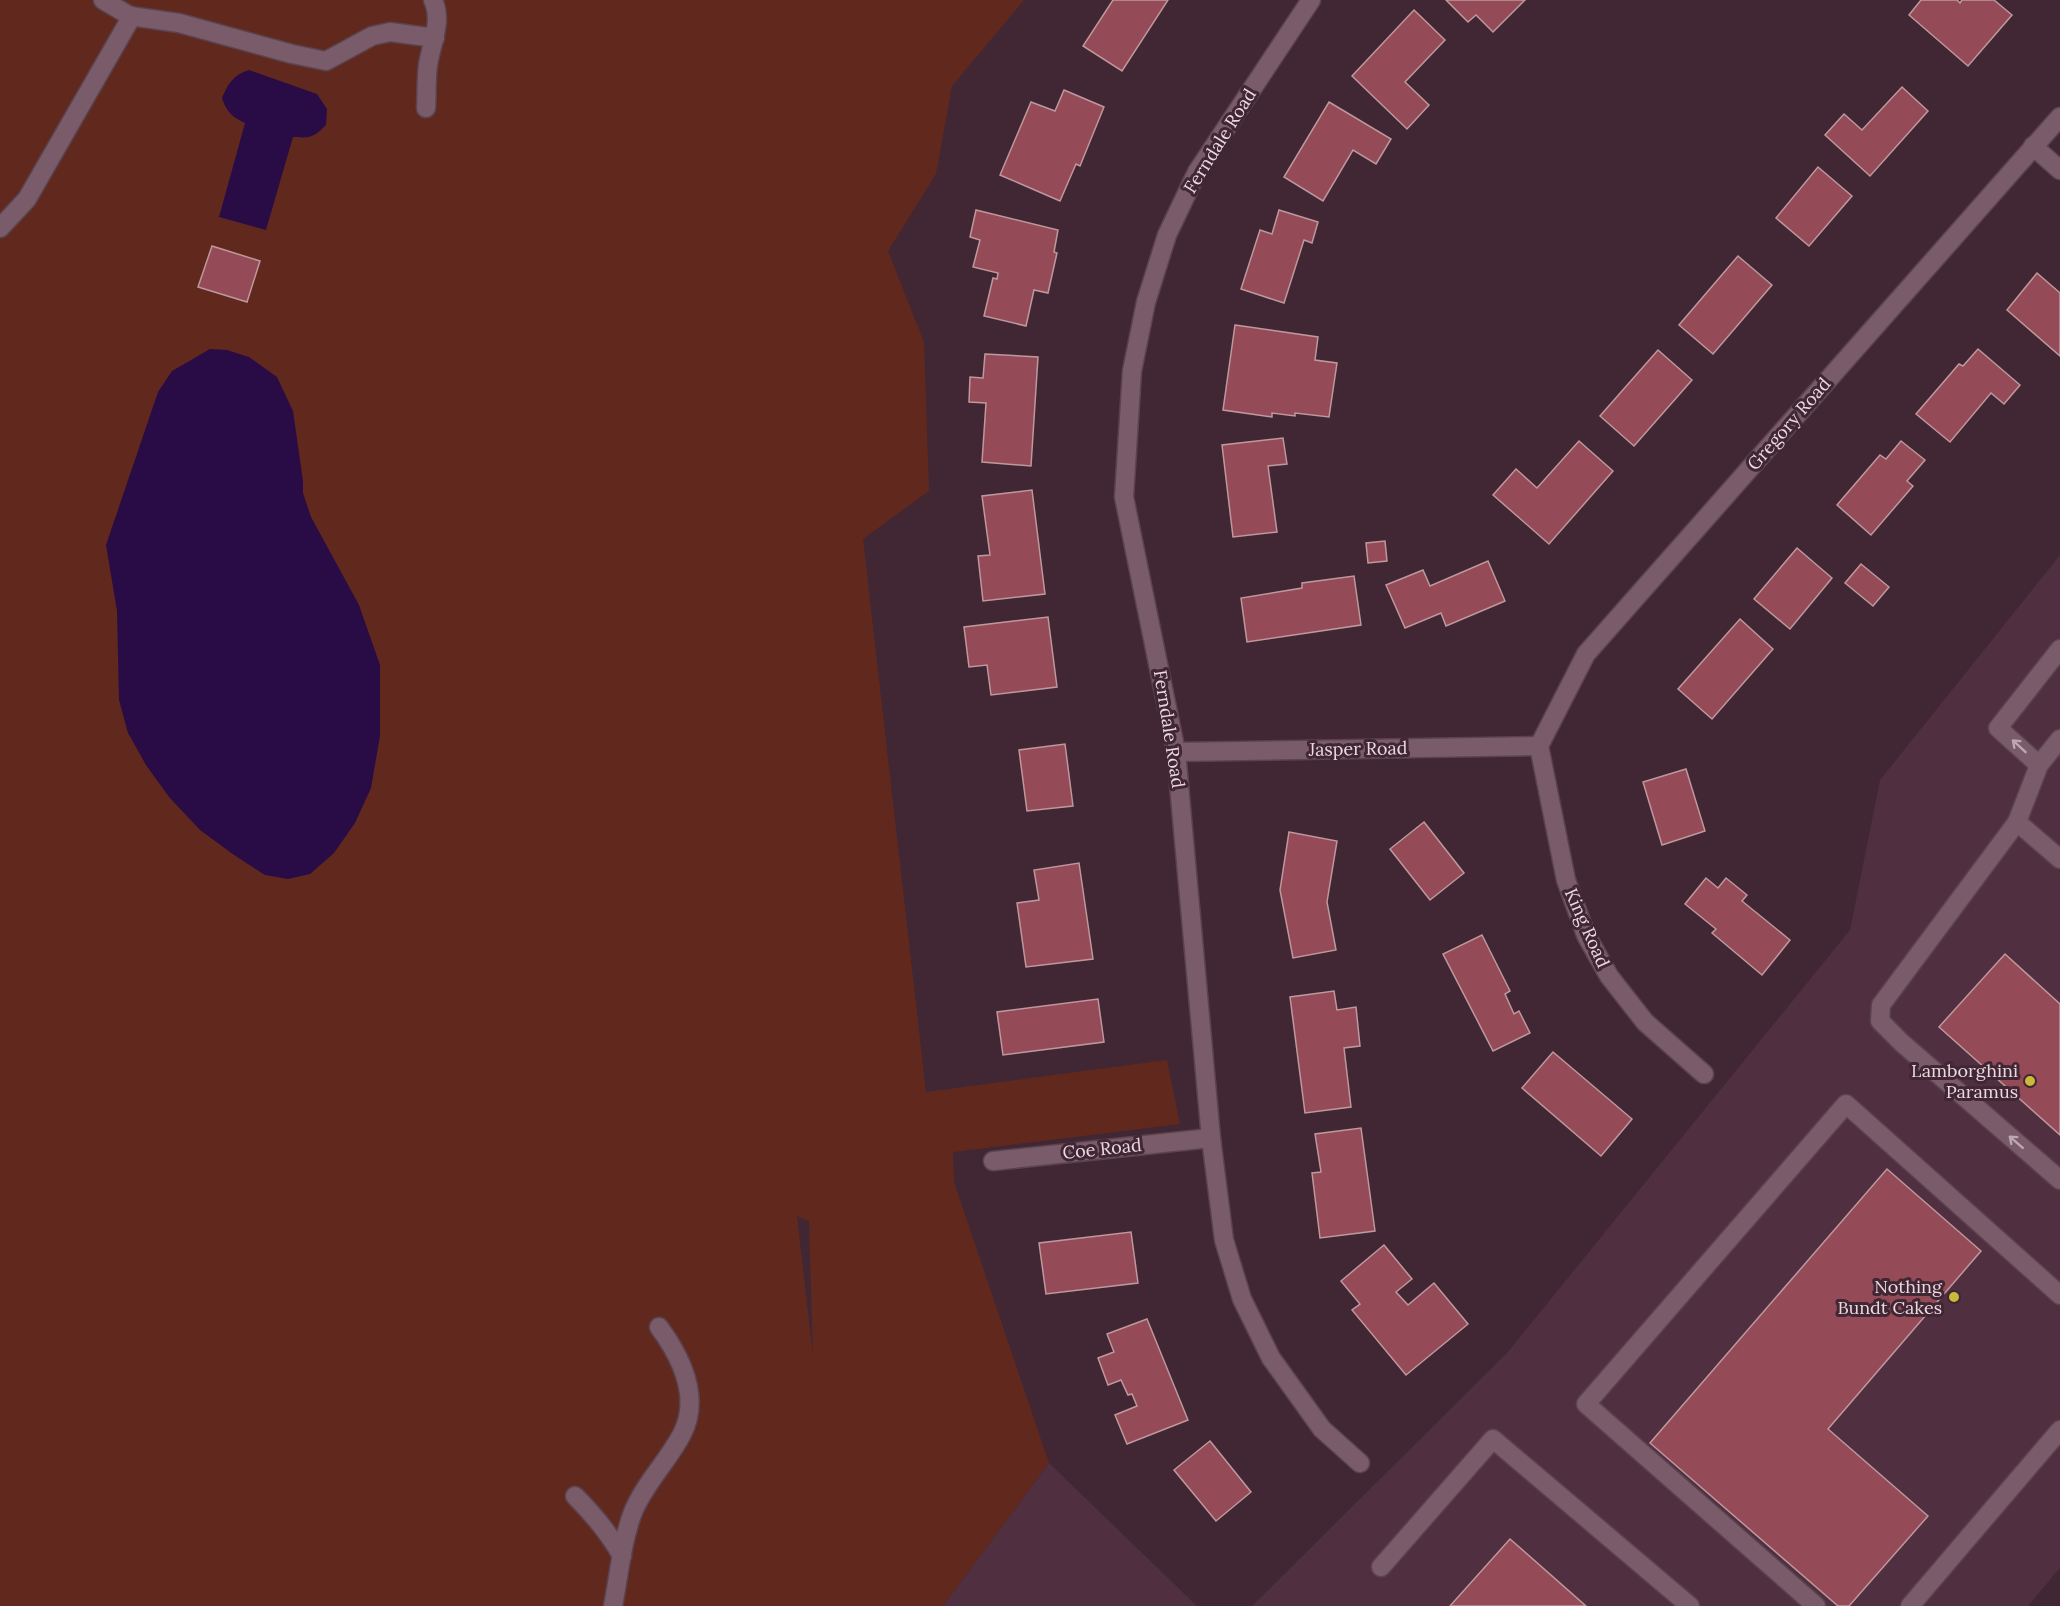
<svg xmlns="http://www.w3.org/2000/svg" width="2060" height="1606" font-family="Lora,serif">
<style>
.built{fill:#502f41}
.green{fill:#61291d;fill-rule:evenodd}
.water{fill:#290c45}
.building{fill:#954b57;stroke:#be989d;stroke-width:1.5}
.lines{fill:none;stroke-linecap:round;stroke-linejoin:round}
.lane-casing{stroke:#5a434f;stroke-width:21}
.street-casing{stroke:#5a434f;stroke-width:21}
.lane{stroke:#7a5b6a;stroke-width:18}
.street{stroke:#7a5b6a;stroke-width:18}
.oneway{stroke:#bea7b1}
.poi-dot{fill:#cbba39;stroke:#412634;stroke-width:2}
.labels{text-anchor:middle;stroke-width:6;stroke-linejoin:round;paint-order:stroke}
.street-label{font-size:18px;fill:#ebd9e1;stroke:#412634}
.poi-label{font-size:18px;fill:#ebd9e1;stroke:#412634;text-anchor:end}
</style>
<rect width="100%" height="100%" fill="#412634"/>
<g class="built">
<polygon points="2060,555 2060,1568 2028,1606 1252,1606 1507,1353 1850,930 1880,780"/>
<polygon points="1049,1463 1197,1606 943,1606"/>
</g>
<path class="green" d="M0 0H1024L952 86 936 174 888 251 924 342 929 491 863 539 926 1092 1167 1060 1180 1124 953 1152 954 1182 1049 1463 943 1606H0ZM797 1216 809 1221 813 1356Z"/>
<g class="water">
<path d="M249 70 317 94 327 109 326 125C313 138 310 138 293 137L266 230 219 217 245 123C232 117 226 111 222 98 228 84 233 75 249 70Z"/>
<polygon points="210,349 227,350 249,357 277,377 293,411 303,481 303,493 311,517 359,605 380,665 380,736 371,788 355,823 334,853 310,874 288,879 265,875 234,855 200,830 169,797 146,765 128,733 119,700 117,611 106,545 158,392 172,371"/>
</g>
<g class="building">
<polygon points="1113,0 1168,0 1122,71 1083,46"/>
<polygon points="1446,0 1525,0 1493,32 1476,15 1468,22"/>
<polygon points="1921,0 1957,0 1960,3 1962,0 1994,0 2012,15 1968,66 1909,15"/>
<polygon points="1414,10 1445,40 1405,82 1429,105 1407,129 1352,76"/>
<polygon points="1902,87 1928,111 1870,176 1825,135 1844,114 1862,130"/>
<polygon points="1064,90 1104,107 1080,166 1076,164 1060,201 1000,175 1031,102 1055,111"/>
<polygon points="1329,102 1391,139 1376,164 1353,150 1323,201 1284,177"/>
<polygon points="1818,167 1852,196 1809,246 1776,218"/>
<polygon points="976,210 1058,230 1054,252 1057,253 1048,293 1034,290 1026,326 984,316 993,278 997,279 998,273 973,267 980,240 970,237"/>
<polygon points="1279,210 1318,222 1312,243 1304,240 1284,303 1241,289 1260,230 1272,234"/>
<polygon points="212,246 260,261 247,302 198,287"/>
<polygon points="1738,256 1772,285 1713,354 1679,325"/>
<polygon points="2037,273 2060,293 2060,356 2007,310"/>
<polygon points="1235,325 1318,337 1315,360 1337,363 1329,417 1295,413 1295,416 1272,413 1272,417 1223,410"/>
<polygon points="1978,349 2020,385 2004,404 1991,393 1950,442 1916,414 1959,364 1963,366"/>
<polygon points="1658,350 1692,380 1634,446 1600,416"/>
<polygon points="985,354 1038,357 1031,466 982,462 986,403 969,402 970,377 983,378"/>
<polygon points="1283,438 1287,464 1268,466 1277,532 1233,537 1222,445"/>
<polygon points="1579,441 1613,471 1549,544 1493,495 1516,469 1537,488"/>
<polygon points="1901,441 1925,460 1907,481 1913,486 1871,535 1837,505 1880,455 1886,459"/>
<polygon points="1032,490 1045,594 983,601 978,556 990,555 982,496"/>
<polygon points="1385,541 1387,561 1368,563 1366,543"/>
<polygon points="1797,548 1832,578 1790,629 1754,599"/>
<polygon points="1488,561 1505,601 1446,626 1441,613 1405,628 1386,585 1423,570 1430,586"/>
<polygon points="1861,564 1889,587 1873,606 1845,583"/>
<polygon points="1354,576 1361,625 1247,642 1241,598 1302,588 1302,583"/>
<polygon points="1048,617 1057,687 991,695 987,665 969,667 964,627"/>
<polygon points="1740,619 1773,649 1712,719 1678,689"/>
<polygon points="1065,744 1073,806 1027,811 1019,750"/>
<polygon points="1686,769 1705,831 1662,845 1643,782"/>
<polygon points="1424,822 1464,873 1430,900 1390,849"/>
<polygon points="1289,832 1337,841 1327,902 1336,950 1293,958 1280,890"/>
<polygon points="1079,863 1093,959 1026,967 1017,903 1039,900 1034,870"/>
<polygon points="1706,878 1718,888 1726,878 1747,895 1742,901 1790,940 1762,975 1712,933 1716,929 1685,904"/>
<polygon points="1482,935 1510,991 1505,994 1514,1014 1519,1011 1530,1033 1493,1051 1443,954"/>
<polygon points="2005,954 2060,1004 2060,1135 1939,1027"/>
<polygon points="1334,991 1337,1010 1356,1007 1360,1046 1344,1048 1351,1107 1305,1113 1290,997"/>
<polygon points="1098,999 1104,1042 1003,1055 997,1012"/>
<polygon points="1553,1052 1632,1119 1601,1156 1522,1088"/>
<polygon points="1361,1128 1375,1231 1320,1238 1312,1173 1321,1172 1315,1134"/>
<polygon points="1887,1169 1981,1251 1828,1429 1928,1516 1849,1606 1838,1606 1650,1443"/>
<polygon points="1131,1232 1138,1283 1046,1294 1039,1243"/>
<polygon points="1384,1245 1412,1279 1396,1292 1408,1305 1434,1283 1468,1324 1406,1375 1352,1310 1360,1304 1341,1281"/>
<polygon points="1147,1319 1188,1420 1127,1444 1115,1415 1137,1406 1132,1394 1128,1395 1121,1380 1108,1385 1098,1358 1114,1352 1107,1334"/>
<polygon points="1210,1441 1251,1492 1216,1521 1174,1470"/>
<polygon points="1510,1539 1586,1606 1450,1606"/>
</g>
<g class="lines">
<defs>
<g id="lane">
<polyline points="103,0 130,16 179,23 292,54 326,61 372,36 390,32 435,38"/>
<path d="M426 108C427 94 426 79 428 65 431 44 443 21 433 0"/>
<polyline points="0,228 27,199 132,16"/>
<polyline points="2060,739 2039,765 2017,822 2060,859"/>
<polyline points="2039,765 1998,728 2060,649"/>
<polyline points="2017,822 1881,1005 1880,1021 1902,1043 2060,1180"/>
<path d="M575 1496C594 1515 609 1533 622 1556"/>
<polyline points="1381,1567 1493,1439 1690,1606"/>
<path d="M613 1606C619 1575 622 1541 633 1512 645 1483 668 1461 682 1434 701 1397 681 1357 659 1327"/>
<polyline points="1816,1606 1586,1404 1846,1104 2060,1295"/>
<polyline points="1910,1606 2060,1430"/>
</g>
<g id="street">
<polyline points="1311,0 1197,172 1167,235 1146,302 1132,371 1124,497 1176,752 1211,1138 1224,1240 1242,1299 1271,1358 1322,1429 1360,1463"/>
<polyline points="2033,146 2060,170"/>
<polyline points="1539,746 1586,654 2060,117"/>
<polyline points="1539,746 1566,880 1586,935 1609,976 1645,1022 1704,1074"/>
<polyline points="1176,752 1539,746"/>
<polyline points="993,1161 1211,1138"/>
</g>
</defs>
<use href="#lane" class="lane-casing"/>
<use href="#street" class="street-casing"/>
<use href="#lane" class="lane"/>
<use href="#street" class="street"/>
</g>
<defs><path id="oneway-shaft" d="M-6 0H5M1.5-3L5.5 0L1.5 3" fill="none" stroke-width="1.6" stroke-linecap="round" stroke-linejoin="round" transform="scale(1.5)"/></defs>
<g class="oneway">
<use href="#oneway-shaft" transform="translate(2019 746) rotate(-137)"/>
<use href="#oneway-shaft" transform="translate(2016 1142) rotate(-139)"/>
</g>
<g class="poi-dot">
<circle cx="2030" cy="1081" r="6"/>
<circle cx="1954" cy="1297" r="6"/>
</g>
<g class="labels">
<g class="street-label">
<text transform="translate(1220 141) rotate(-58)" y="6">Ferndale Road</text>
<text transform="translate(1789 424) rotate(-49)" y="6">Gregory Road</text>
<text transform="translate(1169 729) rotate(81)" y="6">Ferndale Road</text>
<text transform="translate(1358 749) rotate(-1)" y="6">Jasper Road</text>
<text transform="translate(1587 928) rotate(66)" y="6">King Road</text>
<text transform="translate(1102 1149) rotate(-6)" y="6">Coe Road</text>
</g>
<g class="poi-label">
<text x="2018" y="1077">Lamborghini<tspan x="2018" dy="21">Paramus</tspan></text>
<text x="1942" y="1293">Nothing<tspan x="1942" dy="21">Bundt Cakes</tspan></text>
</g>
</g>
</svg>
